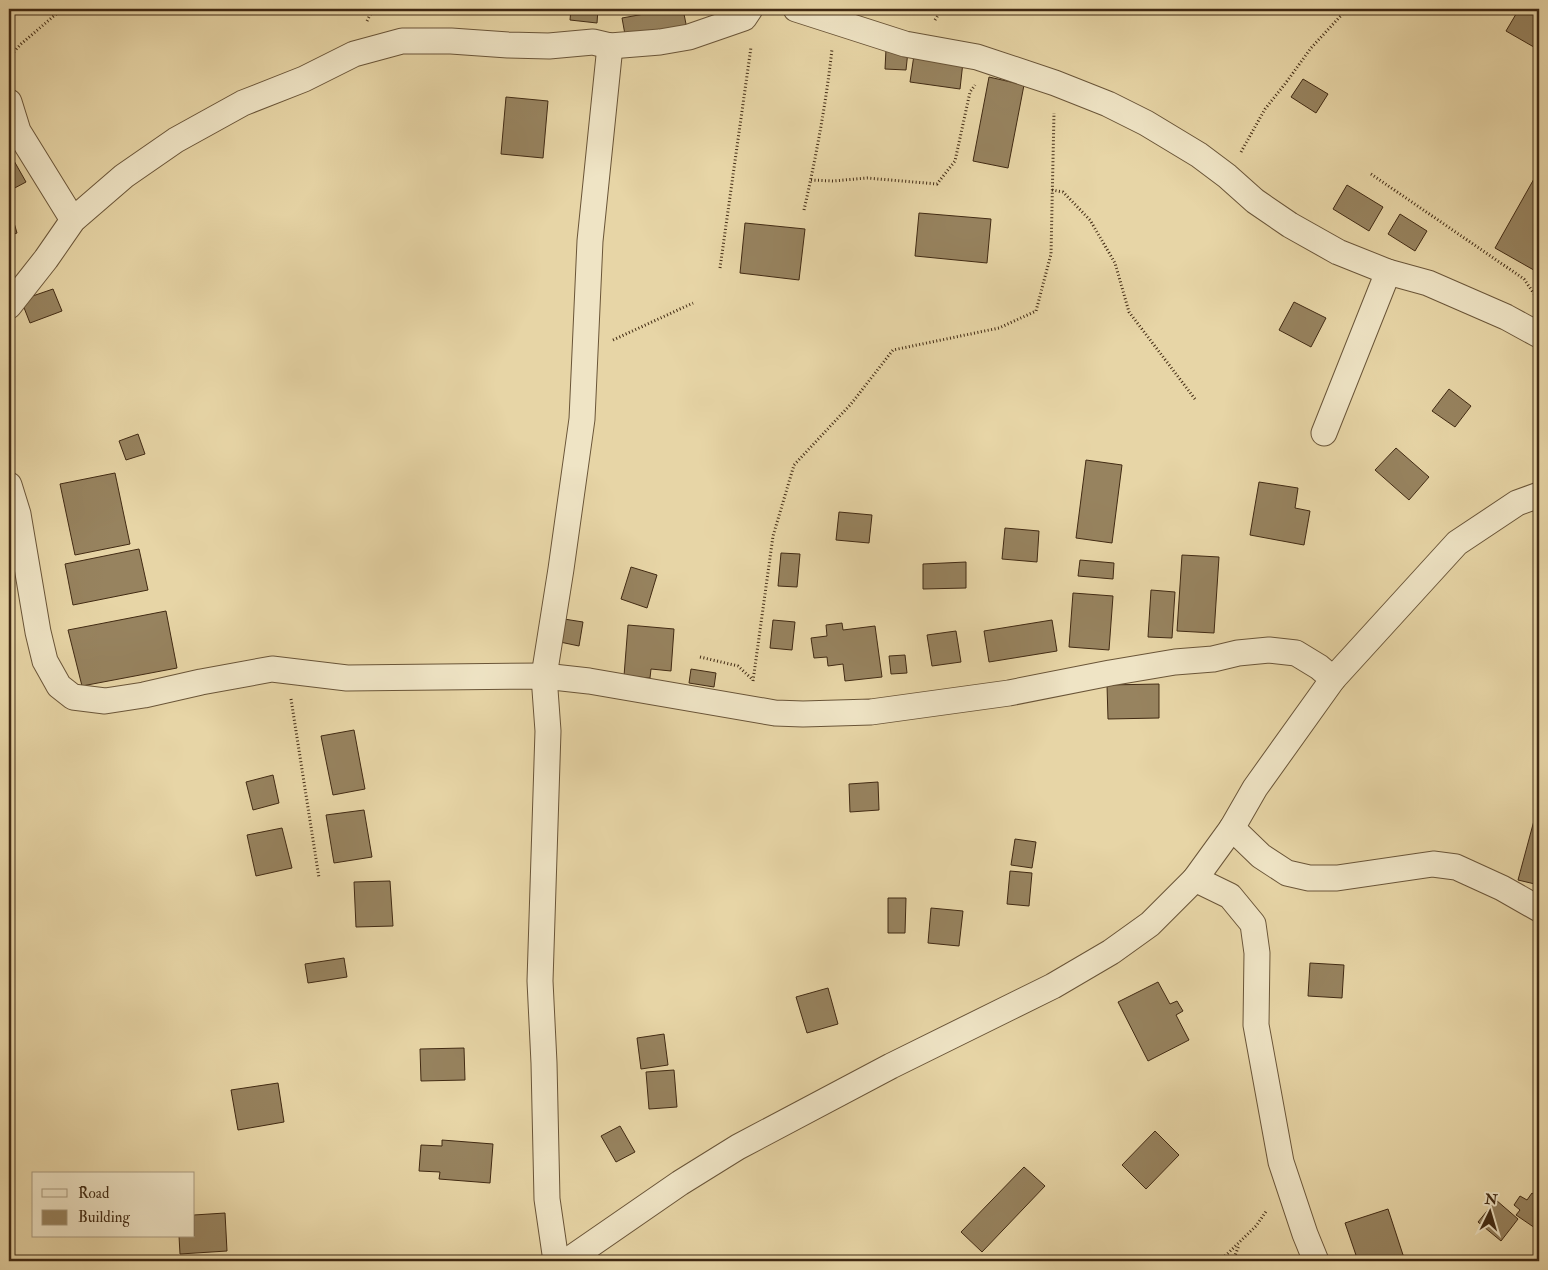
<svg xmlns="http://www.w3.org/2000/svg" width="1548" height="1270" font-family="'IM FELL Double Pica',serif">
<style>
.building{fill:#97835f;stroke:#412a13}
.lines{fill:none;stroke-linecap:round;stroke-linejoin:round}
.street-casing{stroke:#6a5538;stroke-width:27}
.path{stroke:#412a13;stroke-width:3;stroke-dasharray:1 2.5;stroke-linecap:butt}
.street{stroke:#efe4c5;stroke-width:25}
</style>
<rect width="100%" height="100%" fill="#e7d5a6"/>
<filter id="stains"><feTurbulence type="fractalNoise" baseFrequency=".004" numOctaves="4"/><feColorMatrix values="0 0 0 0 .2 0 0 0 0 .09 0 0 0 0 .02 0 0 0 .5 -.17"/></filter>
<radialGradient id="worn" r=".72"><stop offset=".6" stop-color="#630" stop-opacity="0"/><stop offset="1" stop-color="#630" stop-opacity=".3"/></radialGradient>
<g class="building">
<polygon points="92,9 122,9 122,11 93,14"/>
<polygon points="571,9 598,9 597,23 570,20"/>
<polygon points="672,9 683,9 687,29 626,40 622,18"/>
<polygon points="1519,9 1539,9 1539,50 1506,31"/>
<polygon points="886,49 908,51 906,70 885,69"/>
<polygon points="914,55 963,62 960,89 910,82"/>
<polygon points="989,77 1024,85 1008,168 973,161"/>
<polygon points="1303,79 1328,94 1316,113 1291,97"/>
<polygon points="506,97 548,101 543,158 501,154"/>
<polygon points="9,152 26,182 9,191"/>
<polygon points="1539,170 1539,273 1495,248"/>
<polygon points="1347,185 1383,207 1369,231 1333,209"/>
<polygon points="10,209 17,233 9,236 9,210"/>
<polygon points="919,213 991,219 987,263 915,256"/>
<polygon points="1400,214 1427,231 1415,251 1388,234"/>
<polygon points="745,223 805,229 799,280 740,273"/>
<polygon points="53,289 62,311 30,323 21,300"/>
<polygon points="1294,302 1326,318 1311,347 1279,330"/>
<polygon points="1449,389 1471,406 1455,427 1432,411"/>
<polygon points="138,434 145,454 126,460 119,441"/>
<polygon points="1396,448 1429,477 1409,500 1375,470"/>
<polygon points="1086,460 1122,465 1112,543 1076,538"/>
<polygon points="115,473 130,544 75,555 60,484"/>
<polygon points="1259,482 1298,488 1295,508 1310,511 1304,545 1250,535"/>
<polygon points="839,512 872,515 869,543 836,540"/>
<polygon points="1005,528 1039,531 1037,562 1002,559"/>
<polygon points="139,549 148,590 73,605 65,564"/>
<polygon points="781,553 800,554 797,587 778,586"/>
<polygon points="1182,555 1219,557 1214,633 1177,631"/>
<polygon points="1080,560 1114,563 1113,579 1078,576"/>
<polygon points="966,562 966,588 923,589 923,564"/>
<polygon points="631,567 657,575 647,608 621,599"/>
<polygon points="1151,590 1175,592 1172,638 1148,637"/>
<polygon points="1073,593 1113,596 1109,650 1069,647"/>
<polygon points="166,611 177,668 82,686 68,630"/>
<polygon points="564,619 583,622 579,646 560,642"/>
<polygon points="773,620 795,622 792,650 770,648"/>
<polygon points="1052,620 1057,651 989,662 984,631"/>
<polygon points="842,623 843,630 875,626 882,677 845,681 843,664 828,666 827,657 814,658 811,638 827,636 826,625"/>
<polygon points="628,625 674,629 671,671 651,669 650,678 624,676"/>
<polygon points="956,631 961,662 932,666 927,635"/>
<polygon points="905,655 907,673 891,674 889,656"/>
<polygon points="691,669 716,673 714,687 689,683"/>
<polygon points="1159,684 1159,718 1108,719 1107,685"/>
<polygon points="354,730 365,789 333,795 321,736"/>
<polygon points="273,775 279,803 253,810 246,782"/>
<polygon points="878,782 879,810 850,812 849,784"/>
<polygon points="1539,802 1539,885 1518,880"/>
<polygon points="364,810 372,857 334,863 326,815"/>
<polygon points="282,828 292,868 256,876 247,835"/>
<polygon points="1015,839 1036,842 1032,868 1011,865"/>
<polygon points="1010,871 1032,873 1029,906 1007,904"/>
<polygon points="390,881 393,926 356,927 354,882"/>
<polygon points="888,898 906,898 905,933 888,933"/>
<polygon points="931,908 963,911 959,946 928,943"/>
<polygon points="344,958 347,977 308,983 305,964"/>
<polygon points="1310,963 1344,965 1342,998 1308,996"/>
<polygon points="1158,982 1170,1004 1177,1001 1183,1011 1176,1015 1189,1040 1148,1061 1118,1002"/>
<polygon points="828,988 838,1024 807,1033 796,997"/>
<polygon points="664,1034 668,1065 641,1069 637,1038"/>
<polygon points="464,1048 465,1080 421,1081 420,1049"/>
<polygon points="674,1070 677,1107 649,1109 646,1072"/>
<polygon points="278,1083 284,1122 238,1130 231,1090"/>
<polygon points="620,1126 635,1152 616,1162 601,1136"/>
<polygon points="1155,1131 1179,1155 1146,1189 1122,1165"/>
<polygon points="442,1140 493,1144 490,1183 439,1179 440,1172 419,1171 421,1145 442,1146"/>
<polygon points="1024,1167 1045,1186 982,1252 961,1232"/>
<polygon points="1532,1193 1539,1198 1539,1223 1535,1228 1516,1215 1520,1210 1514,1205 1520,1196 1527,1200"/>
<polygon points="1496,1200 1518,1219 1501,1241 1478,1222"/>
<polygon points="1388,1209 1405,1261 1358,1261 1345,1223"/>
<polygon points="225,1213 227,1251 180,1254 179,1236 194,1236 194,1215"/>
</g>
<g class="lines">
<defs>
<g id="street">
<polyline points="796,9 905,44 977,57 1055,83 1108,104 1146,123 1199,155 1227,176 1255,201 1290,225 1338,252 1388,272 1428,283 1506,317 1539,335"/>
<polyline points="9,102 18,131 73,220"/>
<polyline points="9,306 46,259 73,220 124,176 176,140 243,103 304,79 354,54 402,41 451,41 508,45 549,46 593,42 610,46 660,42 689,37 744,18 750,9"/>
<polyline points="1324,433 1388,272"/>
<polyline points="9,485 18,514 38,632 45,661 59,686 73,697 105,701 144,695 201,682 272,669 347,678 544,676 589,681 775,713 803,714 871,712 1009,693 1110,673 1175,662 1213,659 1238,653 1269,650 1296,653 1319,667 1333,679"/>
<polyline points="1232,828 1261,856 1287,873 1309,878 1337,878 1433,864 1456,867 1502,888 1539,909"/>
<polyline points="1195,879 1230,896 1253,924 1257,953 1256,1025 1281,1162 1305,1234 1316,1261"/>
<polyline points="556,1261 547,1199 544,1063 540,981 548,731 544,676 561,569 582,419 590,241 610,46"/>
<polyline points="567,1261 680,1183 738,1147 891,1066 1053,986 1111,952 1150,924 1195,879 1232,828 1255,788 1333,679 1457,543 1517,503 1539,495"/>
</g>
</defs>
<use href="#street" class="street-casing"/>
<g class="path">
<polyline points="935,20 942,9"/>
<polyline points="367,21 373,9"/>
<polyline points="9,57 21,44 62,9"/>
<polyline points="1241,152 1265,109 1285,84 1311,48 1347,9"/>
<polyline points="1371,174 1524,279 1537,298 1536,303"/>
<polyline points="811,180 833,181 867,178 937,184 955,161 970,92 975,85"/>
<polyline points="1052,190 1063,192 1090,220 1115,263 1129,312 1195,399"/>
<path d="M804 210C816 157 826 104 832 49"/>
<polyline points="720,268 751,47"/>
<polyline points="613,340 693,303"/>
<polyline points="700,657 738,666 753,680"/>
<polyline points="753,681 773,536 794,465 851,404 893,350 999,328 1036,311 1051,254 1054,113"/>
<polyline points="291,699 319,878"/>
<polyline points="1220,1261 1256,1226 1267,1210"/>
<polyline points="1233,1261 1239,1245"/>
</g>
<use href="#street" class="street"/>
</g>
<rect width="1548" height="1270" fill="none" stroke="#e7d5a6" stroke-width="30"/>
<rect x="10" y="10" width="1528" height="1250" fill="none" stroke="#412a13" stroke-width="2.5"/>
<rect x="15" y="15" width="1518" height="1240" fill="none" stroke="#412a13"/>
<rect x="32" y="1172" width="162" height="65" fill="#efe4c5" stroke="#a99a7e"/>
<rect x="42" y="1189" width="25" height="8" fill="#efe4c5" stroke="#a99a7e"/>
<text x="78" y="1198" font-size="15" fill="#412a13">Road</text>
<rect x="42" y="1210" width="25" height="15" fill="#97835f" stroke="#a99a7e"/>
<text x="78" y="1222" font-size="15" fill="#412a13">Building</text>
<g transform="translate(1490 1212) rotate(5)" stroke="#efe4c5" stroke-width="4" paint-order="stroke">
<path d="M0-4L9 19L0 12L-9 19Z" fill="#412a13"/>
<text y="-8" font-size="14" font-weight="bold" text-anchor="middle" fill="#412a13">N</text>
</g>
<rect width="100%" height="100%" filter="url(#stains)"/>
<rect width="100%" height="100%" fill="url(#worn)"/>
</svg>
